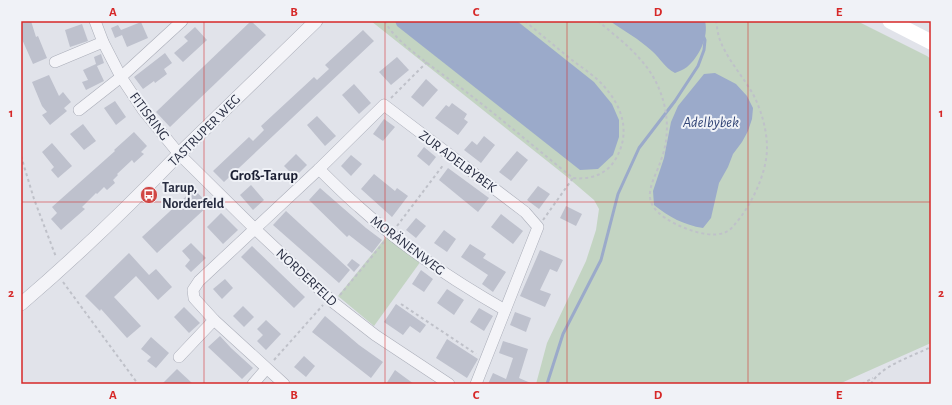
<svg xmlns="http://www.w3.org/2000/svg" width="952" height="405" font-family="'Alegreya Sans',sans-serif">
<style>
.green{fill:#c3d4c2}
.water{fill:#9baaca}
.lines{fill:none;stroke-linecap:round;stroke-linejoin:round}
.stream{stroke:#9baaca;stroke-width:3}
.building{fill:#bec1cd}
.minor-casing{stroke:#aaadb8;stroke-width:12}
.tertiary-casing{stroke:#aaadb8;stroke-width:14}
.path{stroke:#bfc1c9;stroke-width:2;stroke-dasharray:3 3;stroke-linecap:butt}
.minor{stroke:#f4f4f8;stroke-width:11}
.tertiary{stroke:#f4f4f8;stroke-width:13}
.secondary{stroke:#fff;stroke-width:15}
.grid{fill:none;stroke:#d62828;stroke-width:1;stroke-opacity:0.55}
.labels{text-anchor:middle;stroke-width:4;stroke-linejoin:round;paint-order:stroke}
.street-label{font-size:14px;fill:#292e42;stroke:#f0f2f7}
.poi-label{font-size:14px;font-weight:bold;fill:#292e42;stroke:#f0f2f7;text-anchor:start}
.water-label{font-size:15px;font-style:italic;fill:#324576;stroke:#f0f2f7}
.neighbourhood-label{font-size:15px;font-weight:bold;fill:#1b1f33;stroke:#f0f2f7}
.neatline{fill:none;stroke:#d62828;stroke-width:1.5}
.grid-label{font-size:13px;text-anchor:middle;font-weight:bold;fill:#d62828}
</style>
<rect width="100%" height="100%" fill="#e1e3ea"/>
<g class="green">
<polygon points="371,21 857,21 927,56 931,59 931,343 839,384 536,384 547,343 586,261 596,230 599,209 594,200 566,176"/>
<polygon points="387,236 421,261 374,326 338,296"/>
</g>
<g class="water">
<polygon points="395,21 517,21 594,82 612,104 619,120 619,137 613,155 598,169 580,170 397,26"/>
<path d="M610 21H705C709 37 699 57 687 67 683 70 679 71 675 73 664 67 661 59 652 51 639 39 624 31 610 21Z"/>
<path d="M715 73 736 84 747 96 753 108 752 119 748 131 742 142 733 154 728 167 719 183 711 218 703 228C684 225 669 217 654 205L653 191 664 158 671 122 678 106 704 74Z"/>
</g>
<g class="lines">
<polyline class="stream" points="547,384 563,334 601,260 618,194 639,148 675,101 698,66 704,50 705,40 703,35"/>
</g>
<g class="building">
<polygon points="21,21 31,21 36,37 38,36 47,58 33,64 21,37"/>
<polygon points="251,21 266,35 170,127 156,112"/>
<polygon points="141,22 148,38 127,47 122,35 115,38 111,28 118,25 121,30"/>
<polygon points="82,24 88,41 70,47 65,30"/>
<polygon points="195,27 207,40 183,62 174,53 188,41 184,37"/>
<polygon points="363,30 374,41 224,182 213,171 249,137 253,141 264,130 261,126 314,77 317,80 329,69 325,65"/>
<polygon points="165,53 172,63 164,69 167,74 155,83 154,81 143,89 134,77"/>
<polygon points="101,54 104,63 97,66 104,81 86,90 82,82 88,80 83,70 96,64 94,57"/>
<polygon points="397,57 409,70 391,85 379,72"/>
<polygon points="49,75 59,96 63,92 71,102 64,108 67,111 50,125 42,115 47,112 42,106 32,82"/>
<polygon points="426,79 438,90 423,107 411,97"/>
<polygon points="354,84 371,103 359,114 342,95"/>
<polygon points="115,101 126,117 116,125 104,108"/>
<polygon points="452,103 467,114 464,119 468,122 458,135 435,118 446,105 449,107"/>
<polygon points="317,116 336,136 325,146 307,125"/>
<polygon points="384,119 395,127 383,141 373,134"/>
<polygon points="83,124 96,141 84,150 70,134"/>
<polygon points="134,132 147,146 141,152 144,154 134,163 132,160 117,174 118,175 113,180 115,183 107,190 104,187 97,194 96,193 82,207 85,209 61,230 51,219 57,213 52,207 115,151 114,150"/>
<polygon points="484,136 495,145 481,163 464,150 472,141 477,145"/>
<polygon points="52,143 72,166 58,178 51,170 54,167 42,152"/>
<polygon points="424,147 436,157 429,166 417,156"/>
<polygon points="517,151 528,160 511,181 499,172"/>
<polygon points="296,154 307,165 295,177 284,166"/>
<polygon points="351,155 362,164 351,176 341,166"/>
<polygon points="448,168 489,198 478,212 439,180"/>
<polygon points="374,174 395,191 397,188 408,196 392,217 361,189"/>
<polygon points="251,185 264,200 253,210 240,195"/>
<polygon points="538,186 550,194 539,209 527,200"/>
<polygon points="320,188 366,228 382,240 372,253 349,235 347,237 309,200"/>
<polygon points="194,189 209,205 157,253 142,237"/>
<polygon points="566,206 582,214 576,226 560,218"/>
<polygon points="286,211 350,270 339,283 273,225"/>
<polygon points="221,213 238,230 223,244 207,227"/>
<polygon points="501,214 523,231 513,244 491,227"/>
<polygon points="416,218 426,226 416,238 406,230"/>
<polygon points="444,230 456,239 447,252 434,243"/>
<polygon points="191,243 206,258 191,272 185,266 190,260 182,251"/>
<polygon points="470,244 486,254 483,258 506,272 493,292 482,284 488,275 461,257"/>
<polygon points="252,246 305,297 294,308 241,257"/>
<polygon points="540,250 563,260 557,272 550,269 540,290 551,294 545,307 520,296"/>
<polygon points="129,253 149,275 156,269 172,287 158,300 136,276 114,297 141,326 127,338 101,309 100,311 85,296"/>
<polygon points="352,259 360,265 354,272 347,265"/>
<polygon points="421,270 433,279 424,292 412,284"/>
<polygon points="225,279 233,288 222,299 213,289"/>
<polygon points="447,289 464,300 454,315 437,303"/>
<polygon points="396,304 426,325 420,333 410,326 403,335 384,322"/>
<polygon points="243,306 254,317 244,327 233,316"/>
<polygon points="184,307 200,323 189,333 174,317"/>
<polygon points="479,308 493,316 484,331 470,322"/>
<polygon points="515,312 531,318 526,332 510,325"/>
<polygon points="325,316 359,345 383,362 371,378 312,332"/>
<polygon points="266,320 281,334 266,350 257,341 263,335 257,329"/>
<polygon points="220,336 231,348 253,368 242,379 208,347"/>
<polygon points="151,337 169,353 156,368 147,361 151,357 141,349"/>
<polygon points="447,339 478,359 467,378 436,358"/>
<polygon points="503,341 528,349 519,378 533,384 488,384 493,373 506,379 513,358 499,353"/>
<polygon points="304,356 315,366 306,377 294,367"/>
<polygon points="177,369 193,384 162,384"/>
<polygon points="395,370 403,376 414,384 386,384"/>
</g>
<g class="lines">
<defs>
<g id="minor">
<polyline points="95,21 103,42 121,77 143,110 179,154 255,229 334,303 375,335 449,384"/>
<polyline points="55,62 103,42"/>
<polyline points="79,110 121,77 182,21"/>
<path d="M319 169C332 182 345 195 359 207 403 247 454 281 505 310"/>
<polyline points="179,357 214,320"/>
<polyline points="253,384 266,369"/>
<polyline points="284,384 214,320 194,298 193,290 199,281 319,169 384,105 525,212 538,227 476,384"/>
</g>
<path id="tertiary" d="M21 304C76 257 129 206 179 154L316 21"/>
</defs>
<use href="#minor" class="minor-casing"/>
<use href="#tertiary" class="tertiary-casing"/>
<g class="path">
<path d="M385 21C394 43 449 78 469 94 504 121 538 150 573 178 589 180 606 175 615 160 632 132 622 105 601 83 592 74 581 67 572 60 556 47 540 34 525 21"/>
<path d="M598 21C612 33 628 45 640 59 665 86 674 126 661 160 657 174 644 192 653 206 662 222 706 240 723 233 728 232 732 228 735 224 751 206 767 173 767 148 767 131 762 113 755 98 745 78 722 54 718 33 717 29 717 25 716 21"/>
<polyline points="391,98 427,62"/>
<polyline points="21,156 34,199 56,257"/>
<polyline points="543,220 573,178"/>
<polyline points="397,226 444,164"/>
<polyline points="63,282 138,384"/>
<polyline points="340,295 384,242"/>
<polyline points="401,304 476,354"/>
<polyline points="274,360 323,305"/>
<polyline points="862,384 873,378"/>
<path d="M871 384C880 366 913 356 931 347"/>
</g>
<use href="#minor" class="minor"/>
<use href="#tertiary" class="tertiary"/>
<polyline class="secondary" points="890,21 931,42"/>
</g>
<path class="grid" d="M204 21V384M385 21V384M567 21V384M748 21V384M21 202H931"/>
<defs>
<symbol id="bus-disc" viewBox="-11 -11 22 22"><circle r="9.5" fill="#d14644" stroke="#f0f2f7"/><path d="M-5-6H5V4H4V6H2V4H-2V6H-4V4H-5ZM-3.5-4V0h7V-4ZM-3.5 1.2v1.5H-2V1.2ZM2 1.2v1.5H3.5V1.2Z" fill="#fff"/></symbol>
</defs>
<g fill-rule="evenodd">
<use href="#bus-disc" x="139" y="185" width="20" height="20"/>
</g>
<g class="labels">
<g class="street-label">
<text transform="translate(150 116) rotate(53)" y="5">FITISRING</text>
<text transform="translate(204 130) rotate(-45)" y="5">TASTRUPER WEG</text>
<text transform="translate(458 161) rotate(37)" y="5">ZUR ADELBYBEK</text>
<text transform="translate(408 245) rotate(37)" y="5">MORÄNENWEG</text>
<text transform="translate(307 277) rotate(43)" y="5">NORDERFELD</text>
</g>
<g class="poi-label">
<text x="162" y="192">Tarup,<tspan x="162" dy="16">Norderfeld</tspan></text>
</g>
<g class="water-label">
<text x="711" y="127">Adelbybek</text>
</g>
<g class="neighbourhood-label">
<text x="264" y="180">Groß-Tarup</text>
</g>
</g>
<rect width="952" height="405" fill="none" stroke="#f0f2f7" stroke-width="44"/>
<rect x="22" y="22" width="908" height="361" class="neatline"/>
<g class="grid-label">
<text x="113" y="16">A</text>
<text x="294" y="16">B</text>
<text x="476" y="16">C</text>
<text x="658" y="16">D</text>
<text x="839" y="16">E</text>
<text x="11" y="117">1</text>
<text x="941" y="117">1</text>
<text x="11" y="297">2</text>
<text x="941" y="297">2</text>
<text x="113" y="399">A</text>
<text x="294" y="399">B</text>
<text x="476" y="399">C</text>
<text x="658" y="399">D</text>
<text x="839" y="399">E</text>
</g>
</svg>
